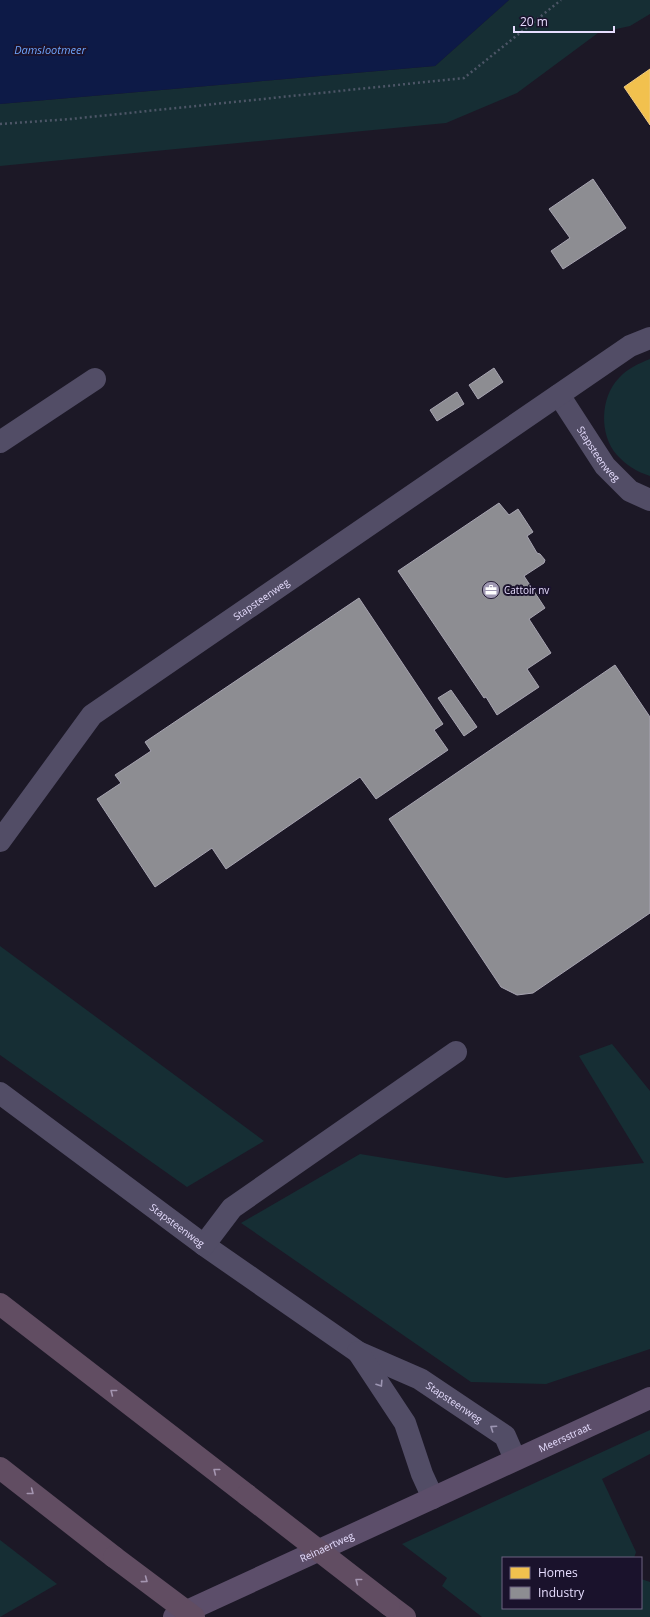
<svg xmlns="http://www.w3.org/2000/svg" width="650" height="1617" font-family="'Open Sans',sans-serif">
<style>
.green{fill:#162e34}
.water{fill:#0d1a47}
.homes{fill:#f2c14e;stroke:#eec983}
.industry{fill:#8d8d92;stroke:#a8a5b2}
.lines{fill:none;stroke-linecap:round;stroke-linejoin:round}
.path{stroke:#4d5667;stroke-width:2.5;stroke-dasharray:2 3;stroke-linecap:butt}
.minor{stroke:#524d66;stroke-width:22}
.major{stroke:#5c4e6a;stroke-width:22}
.highway{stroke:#614d62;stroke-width:22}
.highway-bridge{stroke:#614d62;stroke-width:22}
.oneway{stroke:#9c95b2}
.oneway2{stroke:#a495b0}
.labels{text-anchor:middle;stroke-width:4;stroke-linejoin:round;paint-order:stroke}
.street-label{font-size:10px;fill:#e6ddfe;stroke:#1a122c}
.poi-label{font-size:10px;fill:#e6ddfe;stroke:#1a122c;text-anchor:start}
.water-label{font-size:11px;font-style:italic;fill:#6ea5fc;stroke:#1a122c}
</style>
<rect width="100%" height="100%" fill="#1c1826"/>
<g class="green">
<polygon points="509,0 650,0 650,14 630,26 598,33 517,93 446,123 0,166 0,104 435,66"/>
<path d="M650 359V476C637 472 626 465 617 455 599 435 600 397 619 378 628 368 638 364 650 359Z"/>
<polygon points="0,946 264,1141 187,1187 0,1055"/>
<polygon points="612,1044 650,1091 650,1349 546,1384 471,1382 241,1223 360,1154 506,1178 644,1163 579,1056"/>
<polygon points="650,1430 650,1454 602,1479 636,1552 634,1558 503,1558 503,1608 641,1608 641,1579 650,1582 650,1617 482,1617 442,1586 447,1578 402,1544"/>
<polygon points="0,1540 57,1584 0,1617"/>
</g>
<polygon class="water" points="0,0 509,0 435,66 0,104"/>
<polygon class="homes" points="650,69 650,125 624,87"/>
<g class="industry">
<polygon points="593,179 626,228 563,269 551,251 570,238 549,209"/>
<polygon points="494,368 503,382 478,399 469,385"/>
<polygon points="457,392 464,404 437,421 430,410"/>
<polygon points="499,503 509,515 518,509 533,532 527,536 537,553 540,554 545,560 544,563 524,576 545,608 529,619 551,653 527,669 539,687 497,715 486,697 484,698 398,571"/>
<polygon points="359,598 443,724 434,730 448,750 376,799 360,777 226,869 212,848 155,887 97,799 121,783 115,775 151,751 145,742"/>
<polygon points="615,665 650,717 650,913 533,993 517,995 501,987 389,819"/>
<polygon points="451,690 477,727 464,736 438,698"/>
</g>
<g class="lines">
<polyline class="path" points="0,124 71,119 464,78 561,0"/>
<g class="minor">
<path id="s1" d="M559 395 605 466 630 491 650 500"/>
<polyline points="0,442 95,379"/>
<path id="s2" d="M0 841 92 715 630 346 650 338"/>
<path id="s3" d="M0 1093 204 1245 358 1352 420 1379 505 1436 515 1459"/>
<polyline points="204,1245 232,1208 456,1052"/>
<polyline points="358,1352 405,1423 422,1474 433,1498"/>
</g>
<path class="major" id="s4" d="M174 1617 650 1398"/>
<g class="highway">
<polyline points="0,1304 247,1495"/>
<polyline points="0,1468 114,1557"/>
<polyline points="389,1605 405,1617"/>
</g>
<g class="highway-bridge">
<polyline points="247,1495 389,1605"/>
<polyline points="114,1557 194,1617"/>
</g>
</g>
<defs><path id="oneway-chevron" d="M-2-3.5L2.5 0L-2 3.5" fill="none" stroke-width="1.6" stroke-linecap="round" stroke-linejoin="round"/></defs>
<g class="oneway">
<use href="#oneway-chevron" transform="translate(380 1384) rotate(57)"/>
<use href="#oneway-chevron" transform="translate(493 1428) rotate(-146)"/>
</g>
<g class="oneway2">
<use href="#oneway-chevron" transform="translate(113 1392) rotate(-142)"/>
<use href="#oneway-chevron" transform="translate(216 1471) rotate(-142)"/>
<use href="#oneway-chevron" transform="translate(31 1492) rotate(38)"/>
<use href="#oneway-chevron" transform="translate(145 1580) rotate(37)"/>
<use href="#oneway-chevron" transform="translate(358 1581) rotate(-142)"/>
</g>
<defs>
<symbol id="office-disc" viewBox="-11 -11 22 22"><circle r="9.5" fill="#9f98b2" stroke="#1a122c"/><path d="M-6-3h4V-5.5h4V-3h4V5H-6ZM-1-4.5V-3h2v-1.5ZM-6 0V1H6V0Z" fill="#fff"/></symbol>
</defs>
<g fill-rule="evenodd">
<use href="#office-disc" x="481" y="580" width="20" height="20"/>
</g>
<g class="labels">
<g class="street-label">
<text dy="4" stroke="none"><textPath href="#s1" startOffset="71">Stapsteenweg</textPath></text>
<text dy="4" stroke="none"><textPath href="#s2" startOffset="361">Stapsteenweg</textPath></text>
<text dy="4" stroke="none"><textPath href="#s3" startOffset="221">Stapsteenweg</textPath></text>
<text dy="4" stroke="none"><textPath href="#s3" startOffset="551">Stapsteenweg</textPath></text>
<text dy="4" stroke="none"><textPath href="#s4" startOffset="430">Meersstraat</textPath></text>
<text dy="4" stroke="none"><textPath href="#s4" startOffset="168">Reinaertweg</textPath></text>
</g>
<g class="poi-label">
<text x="504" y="594">Cattoir nv</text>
</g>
<g class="water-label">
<text x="50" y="54">Damslootmeer</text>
</g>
</g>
<rect x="502" y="1557" width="140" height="52" fill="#1a122c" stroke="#6c6380"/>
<rect x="510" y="1567" width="20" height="12" fill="#f2c14e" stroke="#6c6380"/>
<text x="538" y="1577" font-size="12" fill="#e6ddfe">Homes</text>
<rect x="510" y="1587" width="20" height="12" fill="#8d8d92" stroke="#6c6380"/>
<text x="538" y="1597" font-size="12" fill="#e6ddfe">Industry</text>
<path d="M514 26v6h100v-6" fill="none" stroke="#e6ddfe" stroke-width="2"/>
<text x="520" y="26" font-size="12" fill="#e6ddfe" stroke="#1a122c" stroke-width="3" paint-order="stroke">20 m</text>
</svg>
